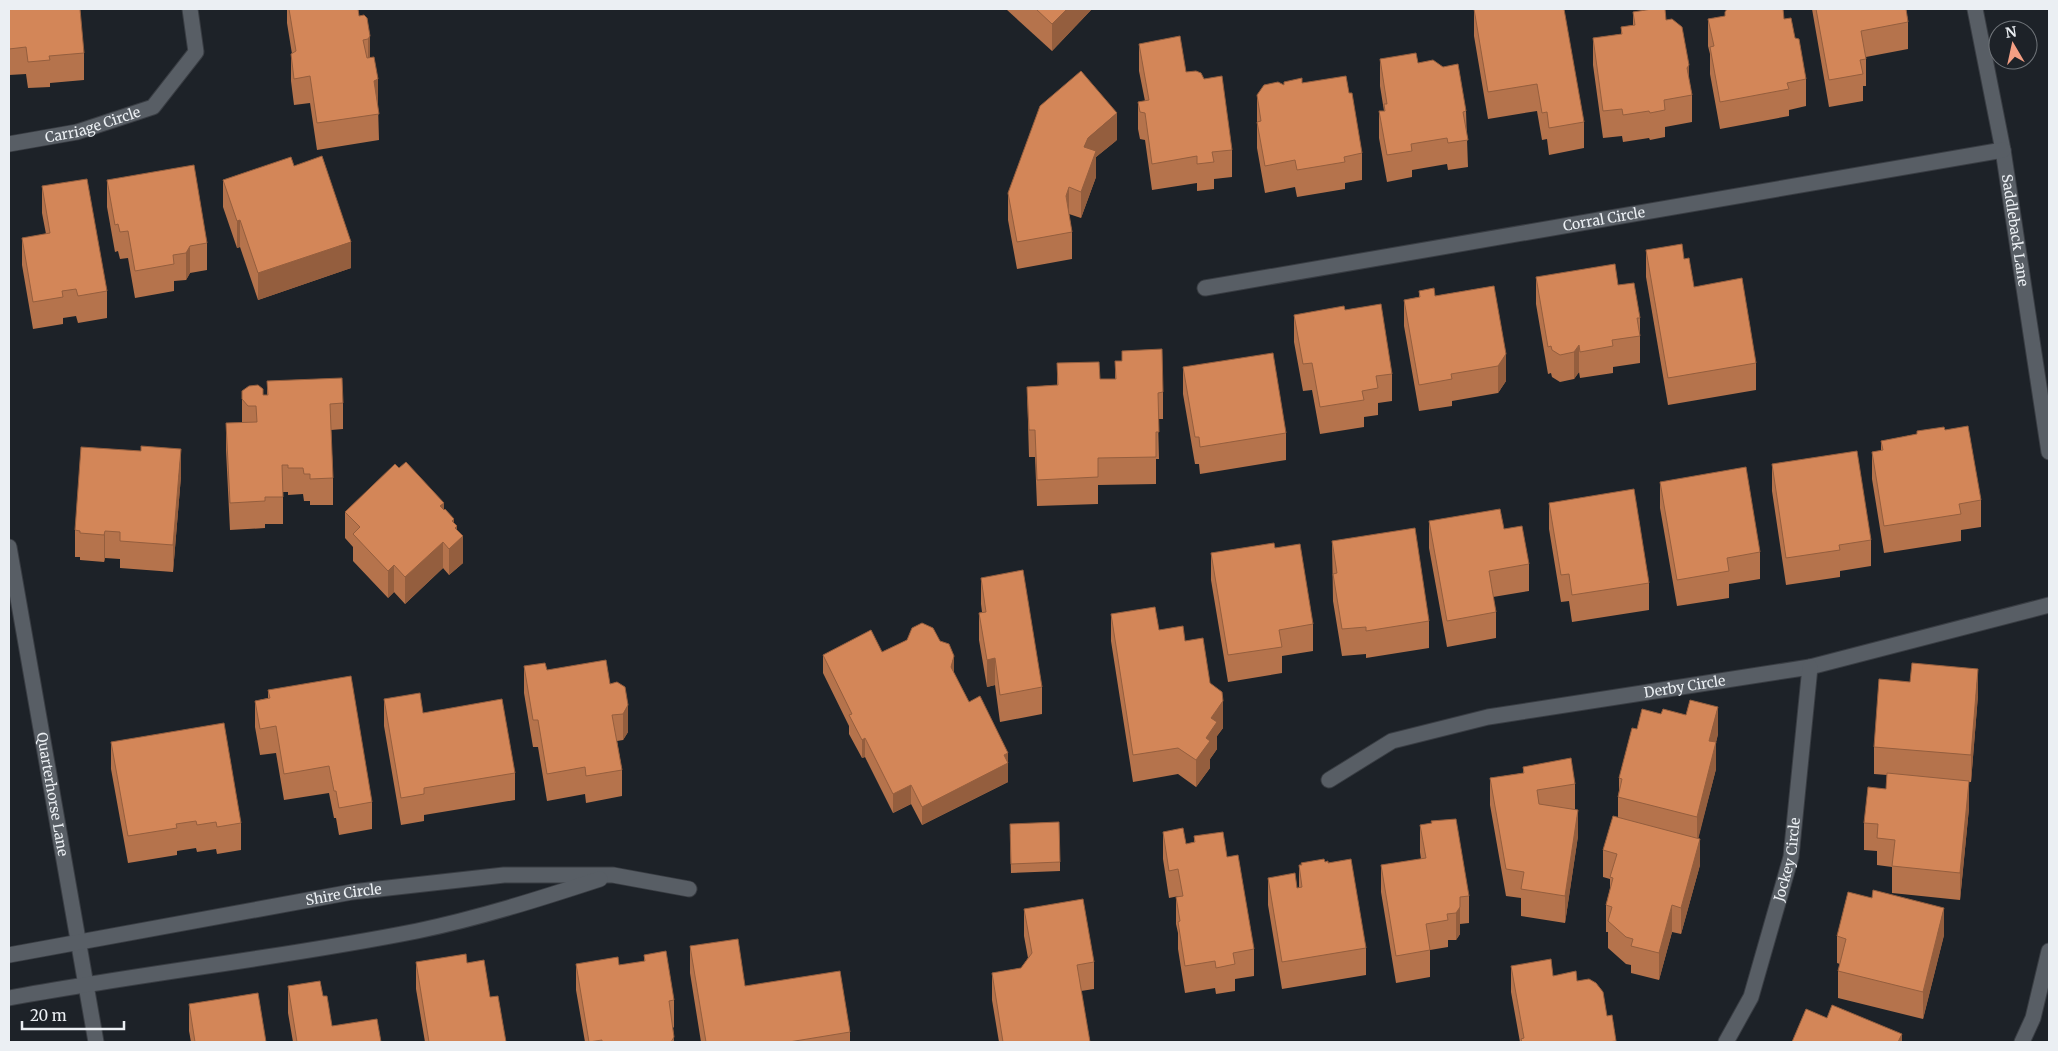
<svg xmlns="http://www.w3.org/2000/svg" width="2058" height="1051" font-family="Merriweather,serif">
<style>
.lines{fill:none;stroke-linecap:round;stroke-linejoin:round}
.minor-casing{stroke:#393d43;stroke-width:17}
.minor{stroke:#585e65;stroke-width:15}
.wall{fill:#b5734c}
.shaded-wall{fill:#945e3e}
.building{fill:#d38658;stroke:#945e3e}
.labels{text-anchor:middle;stroke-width:5;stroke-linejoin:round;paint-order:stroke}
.street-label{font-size:14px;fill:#ebeff3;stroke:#1d2228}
</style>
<rect width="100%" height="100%" fill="#1d2228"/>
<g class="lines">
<defs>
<g id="minor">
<path id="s1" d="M1975 9 2003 150 2049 452"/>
<path id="s2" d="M9 144 77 132 153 107 196 52 190 9"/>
<path id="s3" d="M1205 288 2003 150"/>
<path id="s4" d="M9 547 96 1042"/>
<path id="s5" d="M1329 780 1392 741 1488 717 1810 667 2049 605"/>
<path id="s6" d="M9 955 352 892 504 875H613L689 889"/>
<path d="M9 998C144 973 282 958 417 931 479 918 539 899 600 879"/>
<path id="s7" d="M1726 1042 1751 997 1791 857 1810 667"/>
<polyline points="2022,1042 2033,1018 2049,951"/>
</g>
</defs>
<use href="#minor" class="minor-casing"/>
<use href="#minor" class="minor"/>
</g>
<g class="wall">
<polygon points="9,9 84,53 84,80 50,83 50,87 28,88 26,74 9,75"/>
<polygon points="287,9 358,9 359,16 367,18 370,57 378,106 379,140 317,150 310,103 294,105 291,81 291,54 292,54 287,23"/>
<polygon points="1006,9 1091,9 1091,10 1052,51"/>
<polygon points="1474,9 1584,122 1584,148 1549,155 1547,139 1542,140 1537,111 1488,119 1474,36"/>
<polygon points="1812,9 1906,9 1908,22 1908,49 1866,57 1866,86 1863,86 1863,101 1829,107"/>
<polygon points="1633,12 1666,20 1689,79 1692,95 1692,122 1665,127 1665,137 1650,140 1649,138 1623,142 1622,136 1603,138 1593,65 1593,38 1621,34 1621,27 1633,25"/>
<polygon points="1725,12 1784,19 1795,38 1806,79 1806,106 1789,110 1789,116 1720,129 1710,74 1710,54 1708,46 1708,19 1725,16"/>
<polygon points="1139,44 1186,72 1232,150 1232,177 1214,179 1214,189 1197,191 1197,183 1152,190 1145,140 1140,139 1138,129 1138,102 1145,101 1139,71"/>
<polygon points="1380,59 1418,63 1466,111 1468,167 1448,170 1447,164 1412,170 1412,177 1387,182 1379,138 1379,111 1384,111 1380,86"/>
<polygon points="1284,82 1302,83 1362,153 1362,180 1345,183 1345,189 1297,197 1295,187 1265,193 1257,148 1257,95 1284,85"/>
<polygon points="1117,140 1096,157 1096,177 1081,218 1069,214 1072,232 1072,259 1017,269 1008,220 1008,193"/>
<polygon points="294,166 351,268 258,300 240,247 237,248 223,207 223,180"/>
<polygon points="107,180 207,243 207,270 190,273 186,280 174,281 174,291 135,298 128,258 120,259 118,251 115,252 107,207"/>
<polygon points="42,186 107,291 107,318 78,323 76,316 63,318 63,324 33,329 22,265 22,238 46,234 42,213"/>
<polygon points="1646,250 1694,287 1756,363 1756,390 1668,405 1646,277"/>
<polygon points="1536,277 1618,285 1640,318 1640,363 1613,367 1613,373 1580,378 1579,372 1574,379 1560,382 1552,377 1551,373 1548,374 1536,304"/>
<polygon points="1494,286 1506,381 1498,393 1452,401 1452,406 1419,411 1404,326 1404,300 1419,297 1419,291 1435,296"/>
<polygon points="1345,310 1392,374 1392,401 1378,403 1378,415 1364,417 1364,427 1320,434 1312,390 1303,391 1294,342 1294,315"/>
<polygon points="1115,361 1163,392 1163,419 1158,419 1159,459 1156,459 1156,484 1098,485 1098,504 1037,506 1035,457 1029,457 1027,387 1057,385 1057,363 1100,379 1115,379"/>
<polygon points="1183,367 1286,433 1286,460 1200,474 1199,464 1195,464 1183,394"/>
<polygon points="267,381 343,403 343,429 331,430 333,478 333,505 310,505 310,501 304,501 303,494 288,495 288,492 283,492 283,524 265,524 265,528 230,530 226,450 226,423 242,423 242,391 263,395 267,395"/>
<polygon points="1945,430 1981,500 1981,527 1961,530 1961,541 1884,553 1872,479 1872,452 1881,451 1881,441 1917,434 1917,431"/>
<polygon points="1772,464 1871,540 1871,566 1840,571 1840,577 1786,585 1772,491"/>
<polygon points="181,476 173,572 120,568 120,559 105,558 104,562 80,560 80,557 75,557 75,530"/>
<polygon points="1660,482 1760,552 1760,579 1729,584 1729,598 1677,606 1660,508"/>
<polygon points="1549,503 1649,583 1649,610 1572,622 1569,601 1561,602 1549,529"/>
<polygon points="444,510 454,523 457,530 463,563 449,575 443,568 405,604 394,592 388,598 353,561 353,547 345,538 345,512"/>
<polygon points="1429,521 1504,529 1529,564 1529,591 1493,597 1496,612 1496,638 1447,647 1429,548"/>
<polygon points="1332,541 1429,621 1429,648 1366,658 1366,654 1342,656 1333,601"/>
<polygon points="1275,548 1313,624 1313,651 1282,656 1282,673 1228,682 1211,580 1211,553"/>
<polygon points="981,578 1042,687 1042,714 1000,722 995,685 987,687 979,640 979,613 982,612 981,604"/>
<polygon points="1111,614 1159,630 1185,641 1210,683 1223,728 1217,736 1217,749 1210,759 1210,768 1196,787 1178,774 1133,782 1111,641"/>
<polygon points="907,640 954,673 969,702 1008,753 1008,782 922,825 911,804 893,813 865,757 862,758 849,734 849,726 823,673 823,655 882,652"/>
<polygon points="524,666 547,670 610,684 617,682 628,732 623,740 617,741 622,770 622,796 586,803 585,794 547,801 538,747 533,747 524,693"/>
<polygon points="268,690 372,802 372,829 339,835 336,818 334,818 329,793 284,800 276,753 260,755 255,727 255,701 268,698"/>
<polygon points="1978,695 1971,782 1969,782 1969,808 1960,900 1892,893 1892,867 1877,865 1877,851 1864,850 1864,823 1886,789 1887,775 1874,774 1874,747"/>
<polygon points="384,699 423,713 515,773 515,800 424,815 424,821 401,825 384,726"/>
<polygon points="1637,729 1718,734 1716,742 1716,769 1698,838 1700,865 1681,934 1672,932 1659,980 1631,973 1631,965 1626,964 1608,948 1608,932 1606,932 1606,905 1610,889 1610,879 1603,877 1603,850 1618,817 1618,797 1619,791 1619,778"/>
<polygon points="111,742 241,823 241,850 217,854 216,849 197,852 196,848 177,851 177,855 128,863 111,769"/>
<polygon points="1523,767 1575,784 1575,809 1578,836 1565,923 1521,916 1521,898 1506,896 1490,805 1490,778 1523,773"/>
<polygon points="1420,825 1469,896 1469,923 1460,924 1460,934 1456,940 1448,940 1448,947 1430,950 1430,977 1396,983 1381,892 1381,865 1421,859 1420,852"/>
<polygon points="1163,832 1186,844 1194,842 1194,836 1227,857 1254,949 1254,976 1235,979 1235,991 1216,994 1215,988 1185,993 1178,949 1178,933 1176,924 1176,897 1179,896 1169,898 1163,859"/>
<polygon points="1010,834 1060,862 1060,871 1011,873"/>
<polygon points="1325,862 1366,948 1366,975 1282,989 1268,905 1268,878 1297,888 1299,888 1299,865"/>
<polygon points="1024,909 1094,962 1094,989 1081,991 1090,1042 999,1042 992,1000 992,973 1021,968 1028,958 1024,936"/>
<polygon points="1944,935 1923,1019 1838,998 1838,971 1840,964 1837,963 1837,936"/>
<polygon points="690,946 745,986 850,1032 850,1042 701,1042 690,973"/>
<polygon points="644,955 674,1000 674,1027 673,1028 674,1042 585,1042 576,990 576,964 619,965 644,962"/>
<polygon points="416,962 467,963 490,997 506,1042 425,1042 416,989"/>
<polygon points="1511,966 1577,981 1607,1016 1612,1015 1616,1042 1520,1042 1511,992"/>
<polygon points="288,986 323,996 332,1026 381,1042 293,1042 288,1013"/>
<polygon points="189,1004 266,1042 191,1042 189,1031"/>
</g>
<g class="shaded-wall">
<polygon points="1067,9 1091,9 1091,10 1052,51 1052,24"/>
<polygon points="370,36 370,62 368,66 368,39"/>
<polygon points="1689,65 1689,92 1687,68"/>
<polygon points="378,79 378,106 374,108 374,81"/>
<polygon points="1117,113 1117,140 1096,157 1096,177 1081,218 1081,192 1084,147 1088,138"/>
<polygon points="1069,187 1069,214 1066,196"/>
<polygon points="240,220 240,247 237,248 237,221"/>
<polygon points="351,242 351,268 258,300 258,273"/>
<polygon points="190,246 190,273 186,280 186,253"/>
<polygon points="1579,345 1579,372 1574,379 1574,352"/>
<polygon points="1506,354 1506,381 1498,393 1498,366"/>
<polygon points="181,449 181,476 173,572 173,545"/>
<polygon points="444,503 444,530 440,506"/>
<polygon points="454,519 454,544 455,528 457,526 457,541 463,536 463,563 449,575 449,549 452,521"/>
<polygon points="105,531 105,558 104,562 104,535"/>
<polygon points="443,542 443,568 405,604 405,577"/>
<polygon points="394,565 394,592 388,598 388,571"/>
<polygon points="954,656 954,674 951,667"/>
<polygon points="995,658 995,685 987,687 987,660"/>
<polygon points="1978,669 1978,695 1971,782 1971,755"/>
<polygon points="1223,701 1223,728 1217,736 1217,749 1210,759 1210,768 1196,787 1196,760 1206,738 1211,718"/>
<polygon points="628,705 628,732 623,740 623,714"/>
<polygon points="1718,707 1718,734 1714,751 1716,742 1716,769 1697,844 1697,817 1709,741"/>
<polygon points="865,738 865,757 862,758 862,740"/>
<polygon points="1008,753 1008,782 922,825 922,807"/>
<polygon points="1969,781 1969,808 1960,900 1960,873"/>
<polygon points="911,785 911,804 893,813 893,794"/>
<polygon points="1578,810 1578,836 1565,923 1565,896"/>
<polygon points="1700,839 1700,865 1681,934 1681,908"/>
<polygon points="1672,905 1672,932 1659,980 1659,953"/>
<polygon points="1460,907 1460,934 1456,940 1456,913"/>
<polygon points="1944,908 1944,935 1923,1019 1923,992"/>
<polygon points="1902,1034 1902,1042 1898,1042"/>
</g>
<g class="building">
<polygon points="9,9 80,9 84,53 49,56 50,60 28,62 26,47 9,49"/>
<polygon points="289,9 358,9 359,16 364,15 367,18 370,36 368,39 363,40 367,58 374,57 378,79 374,81 379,114 317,123 310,76 294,79 291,54 296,51"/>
<polygon points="1036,9 1067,9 1052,24"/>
<polygon points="1474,9 1564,9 1584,122 1549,128 1547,112 1542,113 1537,84 1488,92"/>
<polygon points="1652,9 1665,9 1666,20 1672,19 1682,27 1689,65 1687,68 1692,95 1664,100 1665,110 1650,113 1649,111 1623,115 1622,109 1603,111 1593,38 1622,34 1621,27 1635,25 1633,12"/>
<polygon points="1727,9 1783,9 1784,19 1791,18 1795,38 1799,39 1806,79 1787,83 1789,89 1720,102 1710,47 1714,46 1708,19 1725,16 1725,12"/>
<polygon points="1816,9 1906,9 1908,22 1861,31 1866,59 1860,60 1863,74 1829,80"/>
<polygon points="1180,36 1186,72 1196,71 1201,73 1204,79 1222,76 1232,150 1212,152 1214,162 1197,164 1197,156 1152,164 1145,113 1140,112 1138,102 1149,100 1139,44"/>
<polygon points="1416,53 1418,63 1433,60 1443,67 1458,64 1466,111 1463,112 1468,140 1448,143 1447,138 1411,144 1412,151 1387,155 1379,111 1385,111 1384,104 1387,104 1380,59"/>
<polygon points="1081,71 1117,113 1088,138 1084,147 1096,151 1081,192 1069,187 1066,196 1072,232 1017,242 1008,193 1040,106"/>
<polygon points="1346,76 1349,93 1352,93 1362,153 1344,157 1345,162 1297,170 1295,160 1265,166 1257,122 1261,121 1257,95 1264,85 1278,82 1284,85 1284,82 1302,78 1302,83"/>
<polygon points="322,156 351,242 258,273 240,220 237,221 223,180 291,157 294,166"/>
<polygon points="194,165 207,243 190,246 186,253 173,255 174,264 135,271 128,231 120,232 118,224 115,225 107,180"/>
<polygon points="87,179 107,291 78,296 76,289 62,291 63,297 33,302 22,238 50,233 42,186"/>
<polygon points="1682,244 1684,259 1689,258 1694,287 1742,278 1756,363 1668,378 1646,250"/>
<polygon points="1615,264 1618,285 1634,283 1640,318 1637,318 1640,336 1612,340 1613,346 1580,352 1579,345 1574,352 1560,355 1552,350 1551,346 1548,347 1536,277"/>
<polygon points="1494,286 1506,354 1498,366 1451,374 1452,379 1419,385 1404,300 1420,297 1419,291 1434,288 1435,296"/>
<polygon points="1381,304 1392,374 1376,376 1378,388 1362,391 1364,400 1320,407 1312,363 1303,364 1294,315 1344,306 1345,310"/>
<polygon points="1162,349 1163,392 1158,393 1159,432 1156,432 1156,457 1098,458 1098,477 1037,480 1035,430 1029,430 1027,387 1058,385 1057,363 1099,362 1100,379 1116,379 1115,361 1122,361 1122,351"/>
<polygon points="1273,353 1286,433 1200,447 1199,437 1195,437 1183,367"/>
<polygon points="342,378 343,403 330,404 333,478 310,479 310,474 304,474 303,468 288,468 288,465 282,465 283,497 265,497 265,501 230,503 226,423 257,422 256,406 248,406 242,399 242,391 249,386 258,385 263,389 263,395 268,395 267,381"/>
<polygon points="1968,426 1981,500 1959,504 1961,514 1884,526 1872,452 1883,450 1881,441 1917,434 1917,431 1944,427 1945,430"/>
<polygon points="141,446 181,449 173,545 120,541 120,532 105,531 104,535 80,533 80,531 75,530 81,447 141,451"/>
<polygon points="1857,451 1871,540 1839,545 1840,550 1786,558 1772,464"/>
<polygon points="406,462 444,503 440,506 444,510 445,509 454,519 452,521 457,526 455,528 463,536 449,549 443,542 405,577 394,565 388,571 353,534 360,527 345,512 395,464 399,468"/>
<polygon points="1746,467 1760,552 1727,558 1729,571 1677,580 1660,482"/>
<polygon points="1634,489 1649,583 1572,595 1569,574 1561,575 1549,503"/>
<polygon points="1500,509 1504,529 1522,526 1529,564 1489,571 1496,612 1447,621 1429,521"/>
<polygon points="1415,528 1429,621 1366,631 1366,627 1342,629 1333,574 1337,573 1332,541"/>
<polygon points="1274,543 1275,548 1300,544 1313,624 1279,630 1282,647 1228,655 1211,553"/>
<polygon points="1023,570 1042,687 1000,695 995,658 987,660 979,613 986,612 981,578"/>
<polygon points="1155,607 1159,630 1183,626 1185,641 1203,638 1210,683 1222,692 1223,701 1211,718 1217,722 1206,738 1210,741 1196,760 1178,748 1133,755 1111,614"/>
<polygon points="922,623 933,628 940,641 949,644 954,656 951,667 969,702 980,696 1008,753 1004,755 1008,763 922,807 911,785 893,794 865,738 862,740 849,715 852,714 823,655 871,630 882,652 907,640 912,628"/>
<polygon points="606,660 610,684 617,682 625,687 628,705 623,714 612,715 622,770 586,776 585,767 547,774 538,720 533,720 524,666 545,663 547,670"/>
<polygon points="1912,663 1978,669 1971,755 1874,747 1879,679 1910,682"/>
<polygon points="351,676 372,802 339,808 336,791 334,791 329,766 284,774 276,726 260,729 255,701 270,698 268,690"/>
<polygon points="420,693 423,713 502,699 515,773 424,788 424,794 401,798 384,699"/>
<polygon points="1690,700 1718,707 1709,741 1716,742 1697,817 1618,797 1622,779 1619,778 1632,728 1637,729 1642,709 1661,714 1663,709 1686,715"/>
<polygon points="224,723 241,823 217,827 216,822 197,825 196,821 176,824 177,828 128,836 111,742"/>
<polygon points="1571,758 1575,784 1537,790 1539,804 1578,810 1565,896 1521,889 1524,872 1506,869 1490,778 1524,773 1523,767"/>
<polygon points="1887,773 1969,781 1960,873 1892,866 1895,840 1877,838 1878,824 1864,823 1868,787 1886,789"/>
<polygon points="1613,816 1700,839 1681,908 1672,905 1659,953 1631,946 1633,939 1626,937 1608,921 1612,907 1606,905 1613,878 1610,877 1617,854 1603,850"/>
<polygon points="1456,819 1469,896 1460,897 1460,907 1456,913 1447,914 1448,920 1426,924 1430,950 1396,956 1381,865 1426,858 1420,825 1432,823 1431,821"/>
<polygon points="1059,822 1060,862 1011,864 1010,824"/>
<polygon points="1183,828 1186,844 1195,842 1194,836 1223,832 1227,857 1238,855 1254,949 1233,953 1235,964 1216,968 1215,961 1185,966 1178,922 1180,921 1176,897 1183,896 1178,869 1169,871 1163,832"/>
<polygon points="1324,859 1325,862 1328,861 1328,863 1351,859 1366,948 1282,962 1268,878 1295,873 1297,888 1302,887 1299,865 1302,865 1301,863"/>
<polygon points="1873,890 1944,908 1923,992 1838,971 1846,939 1837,936 1848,892 1872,898"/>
<polygon points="1083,899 1094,962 1077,965 1090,1042 1003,1042 992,973 1021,968 1032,953 1024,909"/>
<polygon points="738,939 745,986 840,971 850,1032 789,1042 706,1042 690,946"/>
<polygon points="666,951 674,1000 669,1001 674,1037 671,1042 602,1042 602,1040 589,1042 576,964 618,957 619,965 645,961 644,955"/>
<polygon points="466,954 467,963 484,960 490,997 498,996 506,1042 429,1042 416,962"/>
<polygon points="1551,959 1553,976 1576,971 1577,981 1589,979 1596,983 1603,992 1607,1016 1612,1015 1616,1041 1608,1042 1522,1042 1521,1039 1524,1038 1511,966"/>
<polygon points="320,981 323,996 327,996 332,1026 377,1019 381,1042 297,1042 288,986"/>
<polygon points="258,993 266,1042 195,1042 189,1004"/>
<polygon points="1832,1005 1902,1034 1898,1042 1792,1042 1806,1009 1827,1018"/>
</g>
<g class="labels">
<g class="street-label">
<text dy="5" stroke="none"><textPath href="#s2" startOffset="86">Carriage Circle</textPath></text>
<text dy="5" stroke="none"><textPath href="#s3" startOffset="405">Corral Circle</textPath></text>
<text dy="5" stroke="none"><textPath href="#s1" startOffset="225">Saddleback Lane</textPath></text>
<text dy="5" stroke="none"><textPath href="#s5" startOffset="372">Derby Circle</textPath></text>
<text dy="5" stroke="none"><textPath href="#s4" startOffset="251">Quarterhorse Lane</textPath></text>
<text dy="5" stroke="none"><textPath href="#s7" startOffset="194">Jockey Circle</textPath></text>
<text dy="5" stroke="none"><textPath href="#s6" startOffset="340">Shire Circle</textPath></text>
</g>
</g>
<rect width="2058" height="1051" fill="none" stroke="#ebeff3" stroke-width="20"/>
<g transform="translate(2013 45) rotate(351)"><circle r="24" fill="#1d2228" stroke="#6f7479"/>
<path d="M0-4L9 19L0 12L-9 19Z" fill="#f39f84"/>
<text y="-8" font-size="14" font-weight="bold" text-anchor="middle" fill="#ebeff3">N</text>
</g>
<path d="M22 1021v8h102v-8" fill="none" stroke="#ebeff3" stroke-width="2.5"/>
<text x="30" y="1021" font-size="15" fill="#ebeff3" stroke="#1d2228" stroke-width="4" paint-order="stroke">20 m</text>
</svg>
